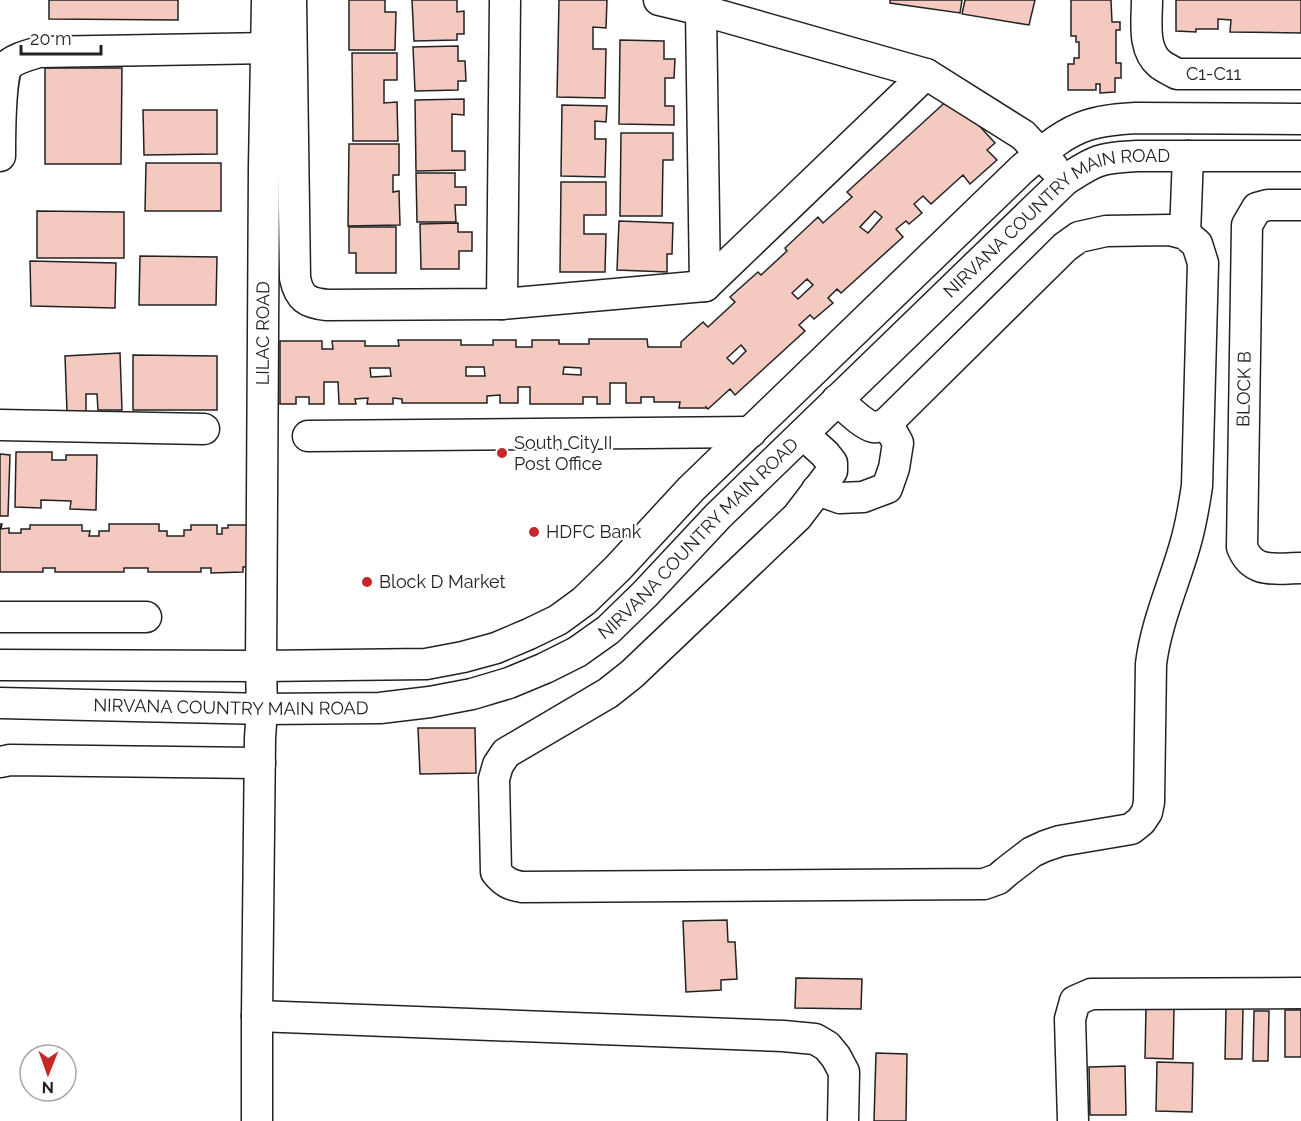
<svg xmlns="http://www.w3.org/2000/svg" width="1301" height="1121" font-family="Raleway,sans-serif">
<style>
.building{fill:#f3c9c0;stroke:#222;stroke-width:1.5;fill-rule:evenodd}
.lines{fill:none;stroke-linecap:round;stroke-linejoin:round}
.minor-casing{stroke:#222;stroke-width:33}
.minor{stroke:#fff;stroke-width:30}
.poi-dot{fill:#c62828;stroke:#fff;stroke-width:2}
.labels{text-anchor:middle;stroke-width:4.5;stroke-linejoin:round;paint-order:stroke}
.street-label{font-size:18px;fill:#222;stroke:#fff}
.poi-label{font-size:18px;fill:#222;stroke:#fff;text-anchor:start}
</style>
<rect width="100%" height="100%" fill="#fff"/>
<g class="building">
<polygon points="49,0 178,0 178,20 49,19"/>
<polygon points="349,0 385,0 385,12 396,12 395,50 349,50"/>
<polygon points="412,0 457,0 457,12 464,11 464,34 457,34 457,40 414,41"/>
<polygon points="559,0 607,0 606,28 593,27 593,49 606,49 605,98 557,97"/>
<polygon points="890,0 962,0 960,13 890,3"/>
<polygon points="965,0 1035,0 1029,25 962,14"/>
<polygon points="1071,0 1111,0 1112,22 1120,22 1120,30 1116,30 1116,63 1121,63 1121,78 1115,78 1115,92 1100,93 1100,84 1096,84 1096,90 1068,90 1068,64 1074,64 1074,58 1079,58 1079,42 1076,42 1076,36 1071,36"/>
<polygon points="1176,0 1301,0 1301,33 1230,32 1231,20 1218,19 1218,29 1196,29 1196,32 1176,31"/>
<polygon points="620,40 664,41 664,59 675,59 674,78 665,78 665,106 674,106 674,125 619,124"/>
<polygon points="458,46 458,61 465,61 466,81 458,81 458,90 415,91 413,47"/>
<polygon points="352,53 397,53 397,80 384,80 384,103 397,102 398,141 353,141"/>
<polygon points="45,68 122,68 121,164 45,164"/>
<path d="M952 96 995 143 987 150 997 160 970 184 963 175 931 204 923 196 914 204 922 213 909 224 906 221 896 229 903 237 841 293 837 289 828 298 833 303 814 319 810 315 799 325 805 331 735 395 730 389 708 409 706 407V408H679L680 402H654V397H641V403H626V383H610V404H597V397H583V404H530V387H518V403H500V395L487 396V403H402V399L393 398V404H367L368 398 355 399 356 404H339L338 382H324V404H309V397H296V404H280V341H322V349H333L332 341H365V346H399L398 340H461V345H493V340H516V347H532V340H559V344H589V339H647L648 347H681V342L703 322 708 327 735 302 730 297 758 272 761 275 787 251 785 248 818 217 823 223 852 197 847 192ZM875 211 882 217 868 233 860 227ZM807 279 813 285 798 299 792 293ZM741 345 746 351 733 364 727 358ZM466 367H484L485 376H466ZM564 367 581 368V375L563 374ZM370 368H390L391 376 371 377Z"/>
<polygon points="464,99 464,115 452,114 452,151 465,151 465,170 416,171 415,100"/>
<polygon points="562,105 607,106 606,122 595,121 595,139 606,139 605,177 561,176"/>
<polygon points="143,110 217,110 217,154 144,155"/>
<polygon points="621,133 673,133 673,160 663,160 662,216 620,216"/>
<polygon points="349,144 399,144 399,175 393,175 393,192 399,191 400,225 348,226"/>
<polygon points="146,163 221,163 221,211 145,211"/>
<polygon points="416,173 455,173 455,187 466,187 466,205 455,205 456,222 417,222"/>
<polygon points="561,182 606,182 606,215 584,215 584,234 606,234 605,272 560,272"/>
<polygon points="37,211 124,212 124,258 37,258"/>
<polygon points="619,221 673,223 672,254 667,254 667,272 617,270"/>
<polygon points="458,223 458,232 472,232 472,251 459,251 459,269 421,269 420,224"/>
<polygon points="349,227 396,227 396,273 356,273 356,253 349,253"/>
<polygon points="140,256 217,257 216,305 139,305"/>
<polygon points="30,261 116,263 115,308 31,306"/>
<polygon points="120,353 122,410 98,410 97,394 86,394 86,411 67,412 65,356"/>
<polygon points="133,355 217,356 217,410 133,410"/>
<polygon points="16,452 52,452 52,460 66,460 66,455 97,455 96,510 70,509 71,501 41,500 41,508 15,507"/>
<polygon points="0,454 10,455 8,516 0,516"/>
<polygon points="0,524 2,524 1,529 9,528 9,533 21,533 21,529 30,529 30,525 82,525 82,531 90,531 89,536 99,536 99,531 109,531 109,524 159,524 159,531 167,531 167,536 184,536 184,530 191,530 191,525 217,525 217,534 222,534 222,528 228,528 228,525 257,525 257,567 243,567 243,572 211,573 211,568 201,568 201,572 148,572 148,568 124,568 124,572 55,572 55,568 43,568 43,572 0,572"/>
<polygon points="418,728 475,728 476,773 420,774"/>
<polygon points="727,920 728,942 735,942 737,979 721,980 721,990 686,992 683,921"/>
<polygon points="796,978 862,979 861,1009 795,1008"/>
<polygon points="1146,1008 1174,1009 1173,1059 1145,1058"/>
<polygon points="1226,1008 1243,1008 1242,1059 1225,1059"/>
<rect x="1285" y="1010" width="16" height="47"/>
<polygon points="1254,1011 1269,1011 1268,1061 1253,1061"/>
<polygon points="876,1053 907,1054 906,1121 874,1121"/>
<polygon points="1157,1062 1193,1063 1192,1112 1156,1111"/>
<polygon points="1125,1066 1126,1115 1090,1115 1089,1067"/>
</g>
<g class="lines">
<defs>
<g id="minor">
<path d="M291 0 295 278C299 298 307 303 327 305L502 304 705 286 926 74"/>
<polyline points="659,0 701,10 926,74 1023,135 1053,167"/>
<path id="s1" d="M1147 0C1147 21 1142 49 1160 64 1165 68 1172 71 1177 74H1301"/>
<polyline points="701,10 705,286"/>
<path d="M0 156C0 138 0 77 8 65 16 58 29 55 39 52L266 48"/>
<path d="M1301 205H1268L1257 208 1247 225 1242 547C1253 575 1276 568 1301 568"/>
<polyline points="1185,234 1188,156"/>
<polyline points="502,304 505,0"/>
<polyline points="0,425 204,429"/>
<path d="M803 434 825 454 832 463V471L797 517 632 674 608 693 506 753 498 765 494 779 496 872C504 882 510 885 522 887L984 884 998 879 1006 872 1032 852 1045 846 1060 841 1131 829 1141 821 1147 812 1149 802 1151 664C1156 623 1174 584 1185 545 1191 525 1194 506 1197 486L1203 263 1197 244 1185 234 1170 230 1106 231 1079 237 1065 247 887 423C883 425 877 428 873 427 862 424 846 407 837 400"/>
<polyline points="308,436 751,432"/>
<polyline points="817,490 840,498 863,497 887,488 894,468 898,443 887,423"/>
<polyline points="0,617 146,617"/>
<path d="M0 665 261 666 426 664 463 657 496 648 529 634 558 620 584 601 618 568 691 489 1021 170C1041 153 1062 133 1088 125 1104 120 1120 119 1136 118L1301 119"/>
<path id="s2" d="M0 703 262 709 380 708 430 702 472 694 509 683 545 668 577 652 608 630 645 594 718 516 1065 180C1076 173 1087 165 1099 161 1111 157 1125 157 1137 156H1301"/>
<polyline points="0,762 10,760 260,763"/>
<polyline points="257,1016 783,1036 815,1039 827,1046 836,1057 844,1072 843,1121"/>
<path id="s3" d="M257 1121V1016L260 738 262 709 261 666 264 167 267 0"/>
<polyline points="1073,1121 1070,1019 1075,1001 1091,994 1301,993"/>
</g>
</defs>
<use href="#minor" class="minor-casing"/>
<use href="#minor" class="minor"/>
</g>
<g class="poi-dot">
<circle cx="502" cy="453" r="6"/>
<circle cx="534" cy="532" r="6"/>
<circle cx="367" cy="582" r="6"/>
</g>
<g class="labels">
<g class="street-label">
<text dy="6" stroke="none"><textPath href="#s1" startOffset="124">C1-C11</textPath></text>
<text dy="6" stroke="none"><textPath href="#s2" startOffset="1239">NIRVANA COUNTRY MAIN ROAD</textPath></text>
<text dy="6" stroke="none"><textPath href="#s3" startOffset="788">LILAC ROAD</textPath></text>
<text transform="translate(1244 389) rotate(-89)" y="6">BLOCK B</text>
<text dy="6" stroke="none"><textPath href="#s2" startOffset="753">NIRVANA COUNTRY MAIN ROAD</textPath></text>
<text dy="6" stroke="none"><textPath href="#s2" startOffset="231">NIRVANA COUNTRY MAIN ROAD</textPath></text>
</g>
<g class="poi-label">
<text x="514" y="449">South City II<tspan x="514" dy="21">Post Office</tspan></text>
<text x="546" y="538">HDFC Bank</text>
<text x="379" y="588">Block D Market</text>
</g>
</g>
<g transform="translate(48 1073) rotate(181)"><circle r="28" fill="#ffffff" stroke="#a7a7a7" stroke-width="1.5"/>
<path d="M0-4.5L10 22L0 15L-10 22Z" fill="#c62828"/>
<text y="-9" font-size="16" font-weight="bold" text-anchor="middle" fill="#222222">N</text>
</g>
<path d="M21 45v9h80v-9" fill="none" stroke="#222222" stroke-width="3"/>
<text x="30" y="45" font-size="18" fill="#222222" stroke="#ffffff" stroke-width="4.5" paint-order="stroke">20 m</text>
</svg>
